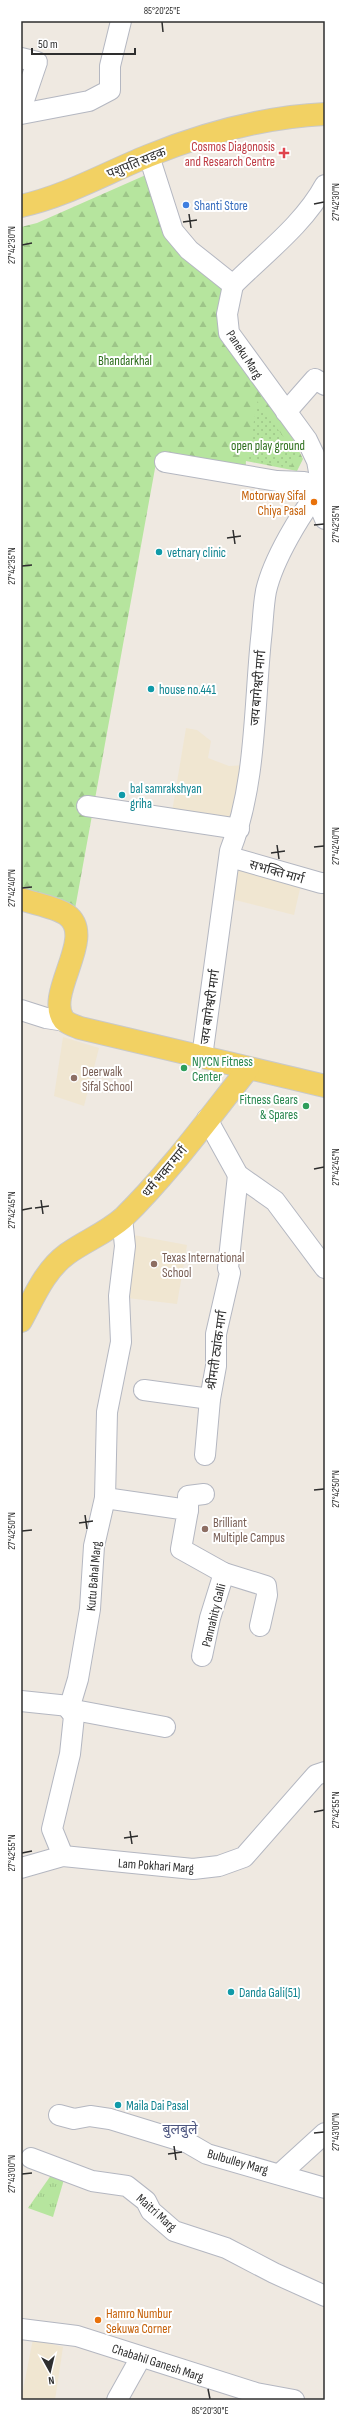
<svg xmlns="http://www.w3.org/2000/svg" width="346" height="2421" font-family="'Sofia Sans Condensed','Noto Sans Devanagari',sans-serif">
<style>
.education{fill:#f0e6d1}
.forest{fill:url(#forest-firs)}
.park{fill:url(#park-tufts)}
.garden{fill:url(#garden-dots)}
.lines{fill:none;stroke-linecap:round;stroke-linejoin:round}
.minor-casing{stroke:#b4b7c1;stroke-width:22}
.major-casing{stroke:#c9c9c9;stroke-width:24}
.minor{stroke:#fff;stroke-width:20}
.major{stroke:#f2d163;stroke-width:22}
.ticks{fill:none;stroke:#2e2e2e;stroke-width:1.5}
.health-dot{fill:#e0444e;stroke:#fff;stroke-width:1.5}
.shop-dot{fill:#3f7fe0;stroke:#fff;stroke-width:1.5}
.food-dot{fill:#e8710a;stroke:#fff;stroke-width:1.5}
.culture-dot{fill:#0f9aa8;stroke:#fff;stroke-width:1.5}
.leisure-dot{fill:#2e9e5b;stroke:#fff;stroke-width:1.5}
.education-dot{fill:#8d6e63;stroke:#fff;stroke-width:1.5}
.labels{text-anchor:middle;stroke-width:4;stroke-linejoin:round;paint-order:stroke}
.health-label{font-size:13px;fill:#be3a42;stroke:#fff;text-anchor:end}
.street-label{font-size:13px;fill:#2e2e2e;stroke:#fff}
.shop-label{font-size:13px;fill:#366cbe;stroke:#fff;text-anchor:start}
.park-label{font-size:13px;fill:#2c6e1b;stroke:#fff}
.food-label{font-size:13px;fill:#c56008;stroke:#fff;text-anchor:end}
.culture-label{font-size:13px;fill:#0d838f;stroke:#fff;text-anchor:start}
.leisure-label{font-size:13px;fill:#27864d;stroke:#fff;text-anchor:start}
.education-label{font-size:13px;fill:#785e54;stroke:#fff;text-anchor:start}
.neighbourhood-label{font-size:14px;fill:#4d5680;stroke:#fff}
.neatline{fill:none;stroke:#2e2e2e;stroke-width:1.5}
.ticks-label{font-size:10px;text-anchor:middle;fill:#2e2e2e}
</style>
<defs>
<pattern id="forest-firs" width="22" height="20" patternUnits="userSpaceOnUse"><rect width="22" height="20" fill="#b6e59e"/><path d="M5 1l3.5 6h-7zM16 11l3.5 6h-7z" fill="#9dc588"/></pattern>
<pattern id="park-tufts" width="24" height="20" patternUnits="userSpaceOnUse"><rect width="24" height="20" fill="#b6e59e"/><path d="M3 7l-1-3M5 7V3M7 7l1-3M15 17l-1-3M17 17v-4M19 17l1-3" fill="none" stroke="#9dc588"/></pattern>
<pattern id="garden-dots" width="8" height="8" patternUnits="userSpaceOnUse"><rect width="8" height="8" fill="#b6e59e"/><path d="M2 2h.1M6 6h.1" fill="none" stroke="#9dc588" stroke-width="1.8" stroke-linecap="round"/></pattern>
</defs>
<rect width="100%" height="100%" fill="#efe9e1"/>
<g class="education">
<polygon points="186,728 197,730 211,741 208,758 229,766 246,765 236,821 172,812"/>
<polygon points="235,861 302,880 294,915 227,898"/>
<polygon points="63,1037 99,1048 84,1106 54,1096"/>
<polygon points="128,1234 187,1245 177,1304 119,1297"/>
<polygon points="33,2339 63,2347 55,2400 21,2400"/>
</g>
<polygon class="forest" points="148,174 164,226 229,287 226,335 293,439 303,459 297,471 246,461 245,469 156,463 75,909 21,893 21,227 37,223"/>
<polygon class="park" points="54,2171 65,2176 53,2217 28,2208"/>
<polygon class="garden" points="257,401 296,454 290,468 248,460"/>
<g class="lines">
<defs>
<g id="minor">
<polyline points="21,58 37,62 21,109"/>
<polyline points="21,114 89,101 110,90 110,66 121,21"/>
<polyline points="149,156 173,231 189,250 233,285 227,314 229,333 307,440 317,461 322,488 322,512 325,519"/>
<path d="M233 285C264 254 304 224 325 185"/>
<polyline points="286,412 315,379 325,385"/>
<path d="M165 462 277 481 304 482 322 488C301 512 273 560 266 591 263 607 263 623 261 639 254 709 256 785 230 851L202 1057"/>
<polyline points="87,806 239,829"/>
<polyline points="230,857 321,883 325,883"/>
<polyline points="21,1010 46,1018 65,1021"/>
<polyline points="207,1119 238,1175 275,1201 325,1268"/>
<polyline points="144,1390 210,1399"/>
<polyline points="205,1455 210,1399 216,1366 216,1334 230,1273 228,1268 238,1175"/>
<polyline points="105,1498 188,1510 181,1549 224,1573 266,1586 267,1595 260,1626"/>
<polyline points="188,1510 188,1496 204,1494"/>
<polyline points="202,1656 210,1618 224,1573"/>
<polyline points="21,1701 69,1706"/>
<polyline points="69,1709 165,1727"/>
<polyline points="63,1856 52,1829 70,1754 74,1716 69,1709 78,1679 90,1609 94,1546 105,1498 107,1412 121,1342 119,1296 125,1246 122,1218"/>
<polyline points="21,1868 63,1856 193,1869 219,1866 244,1857 316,1775 325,1772"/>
<polyline points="59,2115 74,2119 90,2116 110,2119 188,2143 207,2154 325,2188"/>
<polyline points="31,2158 92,2181 127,2186 146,2201 151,2211 174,2231 226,2248 274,2273 325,2296"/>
<polyline points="280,2174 325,2133"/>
<polyline points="21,2329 77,2336 256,2393 294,2400"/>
<polyline points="117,2400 141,2357"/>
</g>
<g id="major">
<path d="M21 206C66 196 106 173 148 156 205 133 264 117 325 114"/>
<path d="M21 899C35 904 56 907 67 915 97 937 44 994 64 1020 68 1024 75 1026 80 1028L325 1086"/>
<path d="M21 1321C34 1297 45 1270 67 1254 85 1241 106 1233 123 1218 169 1173 208 1119 248 1069"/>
</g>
</defs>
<use href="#minor" class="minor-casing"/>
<use href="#major" class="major-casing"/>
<use href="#minor" class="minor"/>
<use href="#major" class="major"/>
</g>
<path class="ticks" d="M162 22 163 32M314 204 324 202M189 214 191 228M183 222 197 220M22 245 32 243M314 525 324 524M233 530 235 544M227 538 241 536M22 566 32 565M277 845 279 859M314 847 324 846M271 853 285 851M22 888 32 887M314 1169 324 1167M41 1200 43 1214M35 1208 49 1206M22 1210 32 1208M314 1490 324 1489M85 1515 87 1529M79 1523 93 1521M22 1531 32 1530M314 1812 324 1810M130 1831 132 1844M124 1838 138 1836M22 1853 32 1851M314 2133 324 2132M174 2146 176 2160M168 2154 182 2152M22 2174 32 2173M208 2389 210 2399"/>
<path class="health-dot" d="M282 147h4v4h4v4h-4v4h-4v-4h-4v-4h4z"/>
<circle class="shop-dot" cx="186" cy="205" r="4"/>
<g class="food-dot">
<circle cx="314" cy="502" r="4"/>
<circle cx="98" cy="2320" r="4"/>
</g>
<g class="culture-dot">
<circle cx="159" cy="552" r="4"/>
<circle cx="151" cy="689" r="4"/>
<circle cx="122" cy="795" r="4"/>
<circle cx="231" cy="1992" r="4"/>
<circle cx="118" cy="2105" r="4"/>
</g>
<g class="leisure-dot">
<circle cx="184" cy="1068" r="4"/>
<circle cx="306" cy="1106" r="4"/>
</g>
<g class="education-dot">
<circle cx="74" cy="1078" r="4"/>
<circle cx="154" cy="1264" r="4"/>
<circle cx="205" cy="1529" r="4"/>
</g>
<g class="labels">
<g class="health-label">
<text x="275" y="151">Cosmos Diagonosis<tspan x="275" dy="15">and Research Centre</tspan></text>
</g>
<g class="street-label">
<text transform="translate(136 162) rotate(-22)" y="5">पशुपति सडक</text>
<text transform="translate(245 354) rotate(57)" y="5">Paneku Marg</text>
<text transform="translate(257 688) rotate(-85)" y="5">जय बागेश्वरी मार्ग</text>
<text transform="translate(277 871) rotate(16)" y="5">सभक्ति मार्ग</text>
<text transform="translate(209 1007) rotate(-82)" y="5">जय बागेश्वरी मार्ग</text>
<text transform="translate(164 1171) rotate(-50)" y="5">धर्म भक्त मार्ग</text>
<text transform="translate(216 1350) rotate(-82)" y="5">श्रीमती ट्यांक मार्ग</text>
<text transform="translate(93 1576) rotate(-85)" y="5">Kutu Bahal Marg</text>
<text transform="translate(213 1615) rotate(-76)" y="5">Pannahity Galli</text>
<text transform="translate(156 1865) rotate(4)" y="5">Lam Pokhari Marg</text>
<text transform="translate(238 2161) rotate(16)" y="5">Bulbulley Marg</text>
<text transform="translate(157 2212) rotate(42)" y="5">Maitri Marg</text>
<text transform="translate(158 2362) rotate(18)" y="5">Chabahil Ganesh Marg</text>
</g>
<g class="shop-label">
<text x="194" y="210">Shanti Store</text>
</g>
<g class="park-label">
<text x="125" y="365">Bhandarkhal</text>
<text x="268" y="450">open play ground</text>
</g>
<g class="food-label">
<text x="306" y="500">Motorway Sifal<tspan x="306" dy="15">Chiya Pasal</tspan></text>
<text x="106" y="2318" text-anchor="start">Hamro Numbur<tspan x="106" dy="15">Sekuwa Corner</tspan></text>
</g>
<g class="culture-label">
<text x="167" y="557">vetnary clinic</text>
<text x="159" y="694">house no.441</text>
<text x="130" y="793">bal samrakshyan<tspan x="130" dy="15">griha</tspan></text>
<text x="239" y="1997">Danda Gali(51)</text>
<text x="126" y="2110">Maila Dai Pasal</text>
</g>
<g class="leisure-label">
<text x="192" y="1066">NJYCN Fitness<tspan x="192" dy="15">Center</tspan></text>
<text x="298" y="1104" text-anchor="end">Fitness Gears<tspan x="298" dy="15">&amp; Spares</tspan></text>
</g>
<g class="education-label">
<text x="82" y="1076">Deerwalk<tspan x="82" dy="15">Sifal School</tspan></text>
<text x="162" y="1262">Texas International<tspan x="162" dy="15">School</tspan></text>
<text x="213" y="1527">Brilliant<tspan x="213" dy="15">Multiple Campus</tspan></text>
</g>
<g class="neighbourhood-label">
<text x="180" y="2134">बुलबुले</text>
</g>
</g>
<rect width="346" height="2421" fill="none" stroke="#ffffff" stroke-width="44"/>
<g transform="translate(50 2371) rotate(172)" stroke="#ffffff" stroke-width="3" paint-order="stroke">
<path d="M0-3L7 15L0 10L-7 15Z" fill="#2e2e2e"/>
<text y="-6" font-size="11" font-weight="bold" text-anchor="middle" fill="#2e2e2e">N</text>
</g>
<path d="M32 48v6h103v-6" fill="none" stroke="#2e2e2e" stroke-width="2"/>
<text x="38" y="48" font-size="12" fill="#2e2e2e" stroke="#ffffff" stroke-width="3" paint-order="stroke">50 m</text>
<rect x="22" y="22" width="302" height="2377" class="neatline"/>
<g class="ticks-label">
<text x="162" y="14">85°20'25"E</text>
<text transform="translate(335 202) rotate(-90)" y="4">27°42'30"N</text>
<text transform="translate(11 245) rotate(-90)" y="4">27°42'30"N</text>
<text transform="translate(335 524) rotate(-90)" y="4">27°42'35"N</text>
<text transform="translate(11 566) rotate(-90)" y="4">27°42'35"N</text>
<text transform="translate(335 846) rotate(-90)" y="4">27°42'40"N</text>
<text transform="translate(11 888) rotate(-90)" y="4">27°42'40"N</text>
<text transform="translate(335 1167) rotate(-90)" y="4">27°42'45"N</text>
<text transform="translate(11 1210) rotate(-90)" y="4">27°42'45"N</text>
<text transform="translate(335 1489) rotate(-90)" y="4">27°42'50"N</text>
<text transform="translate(11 1531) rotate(-90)" y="4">27°42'50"N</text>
<text transform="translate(335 1810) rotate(-90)" y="4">27°42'55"N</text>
<text transform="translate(11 1853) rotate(-90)" y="4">27°42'55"N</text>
<text transform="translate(335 2132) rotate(-90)" y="4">27°43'00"N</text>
<text transform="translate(11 2174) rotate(-90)" y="4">27°43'00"N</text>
<text x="210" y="2414">85°20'30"E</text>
</g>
</svg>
